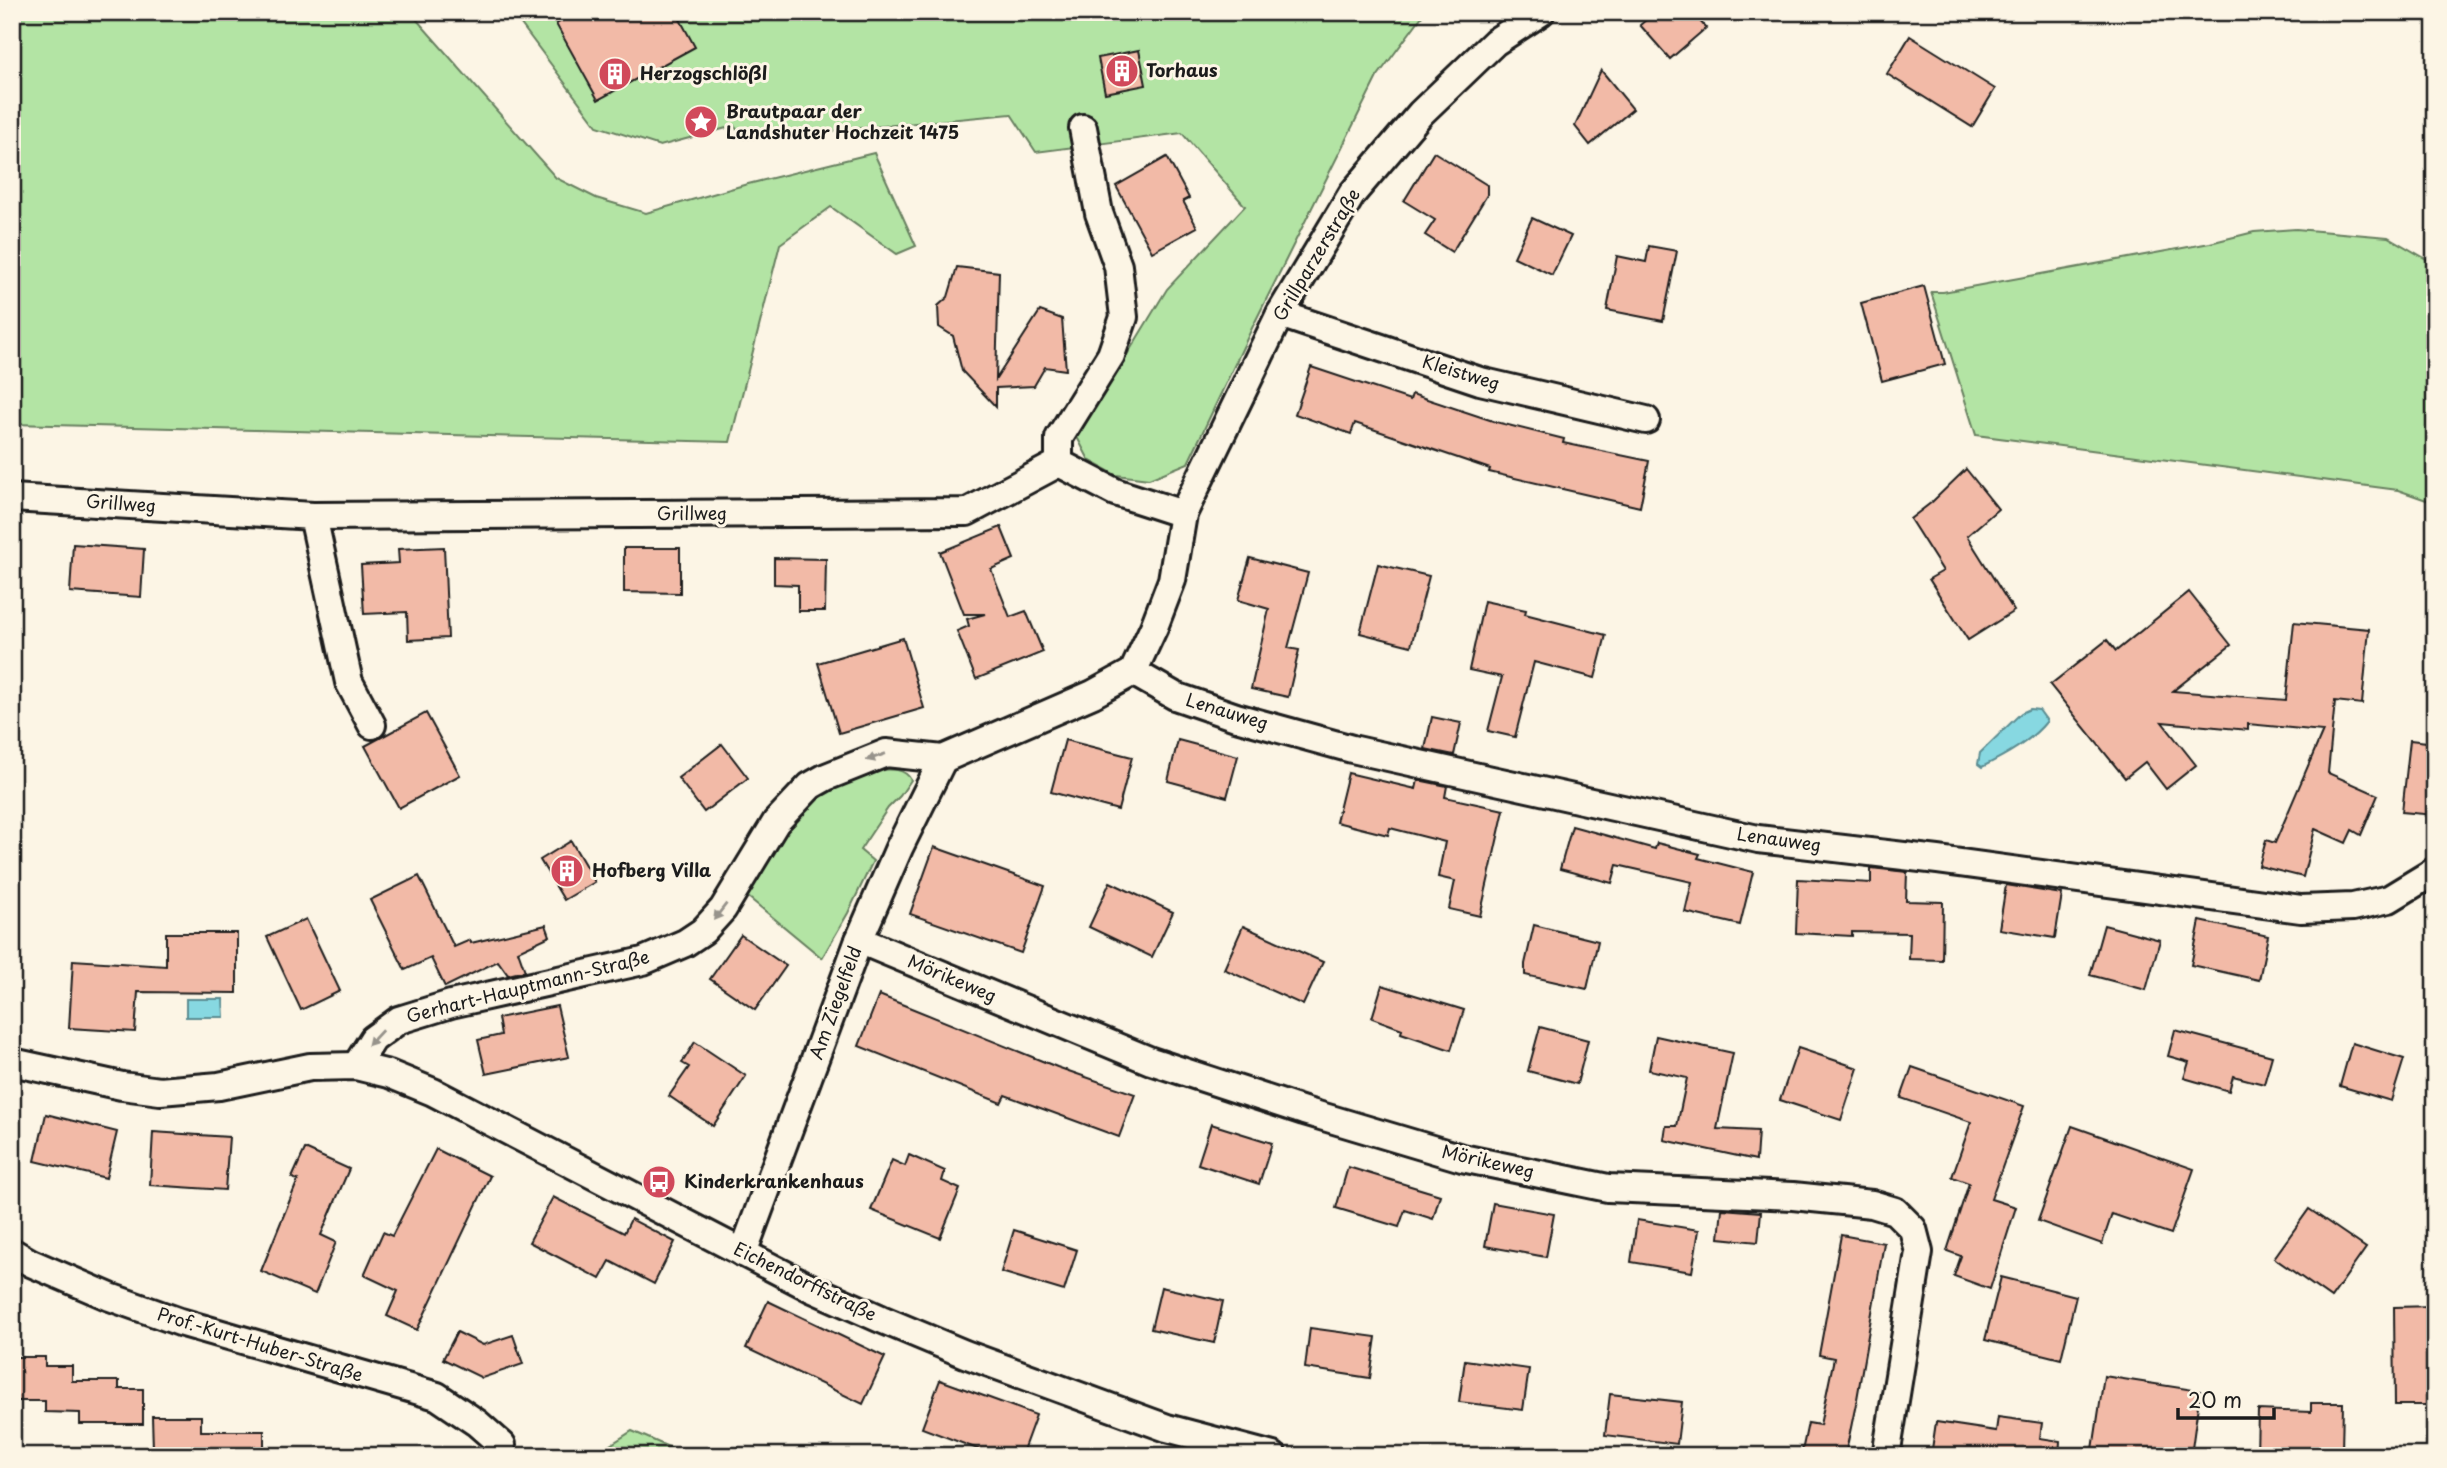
<svg xmlns="http://www.w3.org/2000/svg" width="2447" height="1468" font-family="'Playpen Sans',sans-serif">
<style>
.green{fill:#b3e4a4;stroke:#688060;stroke-width:2}
.water{fill:#87d8e1;stroke:#5c8d92;stroke-width:2}
.building{fill:#f2baa7;stroke:#1c1c1c;stroke-width:2}
.lines{fill:none;stroke-linecap:round;stroke-linejoin:round}
.street-casing{stroke:#1c1c1c;stroke-width:32}
.street{stroke:#fcf5e5;stroke-width:26}
.oneway{fill:#97938b}
.labels{text-anchor:middle;stroke-width:6;stroke-linejoin:round;paint-order:stroke}
.poi-label{font-size:18px;font-weight:bold;fill:#1c1c1c;stroke:#fcf5e5;text-anchor:start}
.street-label{font-size:18px;fill:#1c1c1c;stroke:#fcf5e5}
</style>
<rect width="100%" height="100%" fill="#fcf5e5"/>
<filter id="ink" filterUnits="userSpaceOnUse"><feTurbulence type="fractalNoise" baseFrequency=".0143" numOctaves="2"/><feDisplacementMap in="SourceGraphic" scale="14" xChannelSelector="R" yChannelSelector="G"/><feConvolveMatrix kernelMatrix="1 2 1 2 8 2 1 2 1" color-interpolation-filters="sRGB"/></filter>
<g filter="url(#ink)">
<g class="green">
<polygon points="12,12 410,12 556,178 596,198 646,213 744,185 874,153 916,246 897,254 831,207 780,244 730,442 12,424"/>
<polygon points="512,12 1425,12 1377,77 1253,326 1188,463 1149,479 1116,475 1089,460 1077,437 1167,289 1245,206 1182,133 1036,152 1011,114 745,139 734,126 660,146 597,126"/>
<polygon points="2296,229 2388,237 2435,264 2435,503 2398,490 1976,435 1931,292 1943,292 2210,243 2254,232"/>
<path d="M879 770C891 769 905 768 911 780L900 796 888 808 860 850 873 861 848 913 822 958 742 892 800 808 817 795Z"/>
<polygon points="632,1431 689,1456 593,1456"/>
</g>
<g class="water">
<path d="M2030 709 2039 710 2047 721C2030 742 2006 755 1982 767L1978 764 1980 753 2021 713Z"/>
<polygon points="186,999 223,999 224,1017 186,1017"/>
</g>
<g class="building">
<polygon points="578,12 676,12 695,47 598,100 556,24"/>
<polygon points="1655,12 1692,12 1706,28 1670,59 1640,25"/>
<polygon points="1910,36 1995,89 1972,127 1887,74"/>
<polygon points="1139,50 1146,85 1105,93 1098,58"/>
<polygon points="1601,70 1633,109 1590,145 1575,126"/>
<polygon points="1434,152 1487,185 1487,195 1452,252 1425,235 1435,220 1404,201"/>
<polygon points="1167,157 1189,198 1183,201 1197,227 1152,252 1116,186"/>
<polygon points="1532,218 1571,236 1552,275 1514,257"/>
<polygon points="1649,246 1677,251 1663,321 1607,310 1617,256 1646,262"/>
<polygon points="957,267 999,272 996,379 1040,311 1062,319 1066,370 1045,367 1034,386 996,388 996,407 962,371 953,336 939,327 938,306 948,297"/>
<polygon points="1924,286 1945,364 1882,381 1861,303"/>
<polygon points="1311,367 1410,400 1412,394 1496,422 1564,439 1563,443 1649,461 1640,507 1489,472 1490,469 1355,423 1351,434 1295,414"/>
<polygon points="1966,469 1998,509 1967,536 2014,611 1968,640 1929,579 1943,571 1910,519 1932,502"/>
<polygon points="1001,527 1014,559 991,569 1010,617 1026,611 1043,652 976,679 957,631 969,626 967,619 985,614 964,614 940,552"/>
<polygon points="73,544 144,549 141,597 70,592"/>
<polygon points="444,547 448,638 408,640 407,612 364,614 361,565 399,563 398,549"/>
<polygon points="624,548 680,548 680,593 624,592"/>
<polygon points="774,558 826,559 825,611 798,611 798,585 774,584"/>
<polygon points="1250,558 1308,573 1288,648 1299,650 1288,697 1251,689 1269,609 1238,600"/>
<polygon points="1378,564 1429,576 1411,646 1360,633"/>
<polygon points="2189,592 2231,645 2173,691 2286,700 2294,622 2369,629 2362,704 2335,701 2328,773 2378,795 2361,835 2352,830 2346,843 2315,829 2303,877 2259,866 2266,840 2275,843 2323,731 2248,724 2248,730 2162,722 2196,765 2166,789 2145,762 2125,778 2050,685 2107,640 2116,651"/>
<polygon points="1484,601 1526,610 1525,614 1606,635 1595,678 1534,662 1515,737 1488,731 1502,677 1469,670"/>
<polygon points="903,638 924,708 839,733 818,663"/>
<polygon points="426,713 460,775 399,808 365,746"/>
<polygon points="1432,717 1461,723 1454,755 1425,749"/>
<polygon points="1065,740 1132,757 1118,810 1051,792"/>
<polygon points="1178,740 1238,756 1227,797 1168,781"/>
<polygon points="2410,740 2435,743 2435,815 2402,812"/>
<polygon points="722,744 748,778 704,812 678,778"/>
<polygon points="1348,773 1416,789 1418,780 1447,786 1445,797 1504,810 1480,916 1449,909 1455,881 1438,877 1445,842 1390,828 1388,835 1336,822"/>
<polygon points="1572,826 1655,849 1657,843 1700,854 1698,858 1753,872 1740,925 1685,912 1692,882 1617,865 1612,883 1560,869"/>
<polygon points="571,841 595,882 564,900 540,860"/>
<polygon points="934,847 1045,886 1021,953 910,914"/>
<polygon points="1871,868 1907,872 1906,901 1943,902 1942,960 1909,959 1910,933 1852,932 1852,936 1796,933 1798,879 1871,883"/>
<polygon points="419,876 454,947 470,940 471,943 546,925 550,936 518,951 525,971 508,975 498,961 445,987 431,958 405,970 370,900"/>
<polygon points="1110,882 1173,912 1152,957 1089,927"/>
<polygon points="2006,885 2062,894 2055,938 1999,929"/>
<polygon points="306,919 340,991 301,1010 267,937"/>
<polygon points="2200,921 2268,936 2259,980 2191,965"/>
<polygon points="1534,925 1598,941 1587,989 1525,975 1525,964"/>
<polygon points="2104,925 2160,940 2146,990 2090,975"/>
<polygon points="1243,926 1323,962 1303,1005 1224,969"/>
<polygon points="166,933 237,933 237,993 138,992 135,1032 69,1028 73,960 166,966"/>
<polygon points="741,935 786,966 755,1010 710,979"/>
<polygon points="1382,985 1464,1010 1451,1050 1401,1033 1402,1029 1372,1018"/>
<polygon points="879,995 1057,1067 1135,1094 1119,1137 1005,1095 1001,1103 859,1046"/>
<polygon points="557,1006 569,1057 486,1074 478,1040 501,1035 498,1018"/>
<polygon points="1540,1027 1588,1040 1577,1084 1528,1071"/>
<polygon points="2175,1030 2272,1056 2264,1084 2233,1076 2229,1091 2184,1078 2189,1062 2168,1056"/>
<polygon points="1656,1036 1733,1053 1717,1129 1758,1131 1756,1160 1664,1140 1666,1126 1677,1126 1687,1078 1649,1070"/>
<polygon points="695,1042 746,1076 713,1126 669,1096 689,1067 682,1063"/>
<polygon points="2352,1043 2404,1059 2391,1101 2340,1086"/>
<polygon points="1798,1048 1858,1068 1841,1120 1780,1100"/>
<polygon points="1912,1067 2024,1106 1991,1199 2016,1207 1990,1289 1954,1276 1961,1256 1947,1251 1969,1183 1952,1177 1971,1122 1901,1098"/>
<polygon points="46,1114 117,1132 106,1178 35,1161"/>
<polygon points="1211,1124 1272,1143 1259,1184 1198,1164"/>
<polygon points="2072,1126 2194,1169 2171,1234 2112,1214 2102,1244 2038,1221"/>
<polygon points="153,1132 229,1137 225,1190 150,1185"/>
<polygon points="305,1149 349,1169 321,1235 336,1242 315,1294 261,1271 298,1180 292,1178"/>
<polygon points="436,1149 490,1176 417,1330 387,1316 398,1291 364,1275 383,1232 392,1236"/>
<polygon points="909,1155 945,1171 942,1181 960,1189 940,1238 871,1210 892,1160 905,1166"/>
<polygon points="1348,1167 1440,1195 1433,1219 1405,1210 1399,1227 1336,1208"/>
<polygon points="553,1197 624,1233 631,1219 675,1242 654,1284 610,1261 600,1279 529,1242"/>
<polygon points="1493,1203 1554,1214 1546,1257 1485,1246"/>
<polygon points="1722,1209 1761,1212 1758,1242 1719,1238"/>
<polygon points="2309,1209 2366,1248 2331,1298 2274,1258"/>
<polygon points="1637,1220 1699,1230 1692,1272 1631,1262"/>
<polygon points="1014,1230 1077,1250 1064,1291 1001,1272"/>
<polygon points="1841,1235 1884,1243 1857,1399 1845,1456 1801,1456 1808,1423 1820,1425 1834,1358 1819,1355"/>
<polygon points="2001,1277 2076,1296 2061,1359 1985,1340"/>
<polygon points="1161,1287 1223,1301 1214,1343 1151,1329"/>
<polygon points="768,1301 885,1357 863,1404 746,1348"/>
<polygon points="2435,1306 2435,1405 2395,1405 2394,1307"/>
<polygon points="1310,1328 1376,1337 1370,1378 1305,1368"/>
<polygon points="457,1332 483,1345 513,1335 523,1364 482,1378 443,1359"/>
<polygon points="12,1357 45,1357 45,1366 72,1366 72,1381 119,1381 119,1389 143,1389 143,1424 80,1424 80,1413 45,1412 45,1401 12,1401"/>
<polygon points="1465,1360 1529,1369 1523,1410 1459,1402"/>
<polygon points="2104,1376 2200,1391 2191,1456 2160,1452 2159,1456 2092,1456"/>
<polygon points="940,1380 1036,1415 1021,1456 996,1456 922,1428"/>
<polygon points="1610,1394 1682,1402 1677,1444 1605,1435"/>
<polygon points="2311,1403 2343,1403 2342,1452 2304,1451 2304,1456 2257,1456 2258,1410 2311,1412"/>
<polygon points="152,1416 201,1416 201,1431 264,1431 264,1456 187,1456 187,1449 153,1449"/>
<polygon points="1998,1417 2042,1423 2040,1438 2060,1441 2059,1456 1931,1456 1936,1422 1996,1431"/>
</g>
<g class="lines">
<defs>
<g id="street">
<polyline points="1083,128 1099,213 1118,266 1124,317 1111,355 1059,438 1059,463 1115,492 1183,514"/>
<polyline points="1280,314 1480,381 1646,420"/>
<polyline points="12,498 313,516 967,512 1059,463"/>
<polyline points="313,516 349,682 372,725"/>
<polyline points="1133,672 1175,696 1236,717 1352,749 1758,839 1938,860 2301,909 2353,907 2389,899 2435,871"/>
<polyline points="859,940 1151,1061 1304,1111 1462,1158 1608,1188 1793,1196 1872,1204 1895,1211 1913,1229 1919,1252 1886,1456"/>
<polyline points="12,1062 122,1086 160,1091 219,1086 310,1067 356,1066 389,1074 433,1092 811,1288 881,1319 965,1354 1167,1428 1273,1456"/>
<polyline points="356,1066 373,1039 399,1020 451,1004 643,961 685,943 703,931 723,909 776,822 810,786 826,777 886,753 943,759 1093,694 1133,672 1154,627 1172,580 1183,514 1280,314 1352,194 1421,113 1495,42 1541,12"/>
<polyline points="12,1252 31,1263 110,1297 180,1322 437,1396 477,1423 502,1445"/>
<polyline points="743,1253 859,940 899,848 943,759"/>
</g>
</defs>
<use href="#street" class="street-casing"/>
<use href="#street" class="street"/>
</g>
<defs><path id="oneway-solid" d="M-6-.8H1V-3.2L6.5 0L1 3.2V.8H-6Z" transform="scale(1.75)"/></defs>
<g class="oneway">
<use href="#oneway-solid" transform="translate(876 757) rotate(161)"/>
<use href="#oneway-solid" transform="translate(720 912) rotate(128)"/>
<use href="#oneway-solid" transform="translate(375 1038) rotate(133)"/>
</g>
</g>
<defs>
<symbol id="building-disc" viewBox="-11 -11 22 22"><circle r="9.5" fill="#d1495b" stroke="#fcf5e5"/><path d="M-4-6H4V6H1V3H-1V6H-4ZM-2.5-4.3h1.7v1.8h-1.7ZM.8-4.3h1.7v1.8H.8ZM-2.5-1h1.7V.8h-1.7ZM.8-1h1.7V.8H.8Z" fill="#fff"/></symbol>
<symbol id="sight-disc" viewBox="-11 -11 22 22"><circle r="9.5" fill="#d1495b" stroke="#fcf5e5"/><path d="M0-6L1.8-2.2L6-1.7L2.9 1.2L3.7 5.4L0 3.3L-3.7 5.4L-2.9 1.2L-6-1.7L-1.8-2.2Z" fill="#fff"/></symbol>
<symbol id="bus-disc" viewBox="-11 -11 22 22"><circle r="9.5" fill="#d1495b" stroke="#fcf5e5"/><path d="M-5-6H5V4H4V6H2V4H-2V6H-4V4H-5ZM-3.5-4V0h7V-4ZM-3.5 1.2v1.5H-2V1.2ZM2 1.2v1.5H3.5V1.2Z" fill="#fff"/></symbol>
</defs>
<g fill-rule="evenodd">
<use href="#building-disc" x="1103" y="52" width="38" height="38"/>
<use href="#building-disc" x="596" y="55" width="38" height="38"/>
<use href="#sight-disc" x="682" y="103" width="38" height="38"/>
<use href="#building-disc" x="548" y="852" width="38" height="38"/>
<use href="#bus-disc" x="640" y="1163" width="38" height="38"/>
</g>
<g class="labels">
<g class="poi-label">
<text x="1146" y="77">Torhaus</text>
<text x="640" y="80">Herzogschlößl</text>
<text x="726" y="118">Brautpaar der<tspan x="726" dy="21">Landshuter Hochzeit 1475</tspan></text>
<text x="592" y="877">Hofberg Villa</text>
<text x="684" y="1188">Kinderkrankenhaus</text>
</g>
<g class="street-label">
<text transform="translate(1317 255) rotate(-59)" y="6">Grillparzerstraße</text>
<text transform="translate(1461 373) rotate(17)" y="6">Kleistweg</text>
<text transform="translate(121 504) rotate(4)" y="6">Grillweg</text>
<text x="692" y="520">Grillweg</text>
<text transform="translate(1227 712) rotate(17)" y="6">Lenauweg</text>
<text transform="translate(1779 840) rotate(8)" y="6">Lenauweg</text>
<text transform="translate(952 979) rotate(23)" y="6">Mörikeweg</text>
<text transform="translate(528 987) rotate(-14)" y="6">Gerhart-Hauptmann-Straße</text>
<text transform="translate(836 1003) rotate(-70)" y="6">Am Ziegelfeld</text>
<text transform="translate(1488 1162) rotate(13)" y="6">Mörikeweg</text>
<text transform="translate(805 1282) rotate(26)" y="6">Eichendorffstraße</text>
<text transform="translate(260 1345) rotate(17)" y="6">Prof.-Kurt-Huber-Straße</text>
</g>
</g>
<rect width="2447" height="1468" fill="none" stroke="#fcf5e5" stroke-width="42"/>
<rect x="21" y="21" width="2405" height="1426" fill="none" stroke="#1c1c1c" stroke-width="2.5" filter="url(#ink)"/>
<path d="M2178 1408v10h96v-10" fill="none" stroke="#1c1c1c" stroke-width="3.5"/>
<text x="2188" y="1408" font-size="21" fill="#1c1c1c" stroke="#fcf5e5" stroke-width="5" paint-order="stroke">20 m</text>
</svg>
